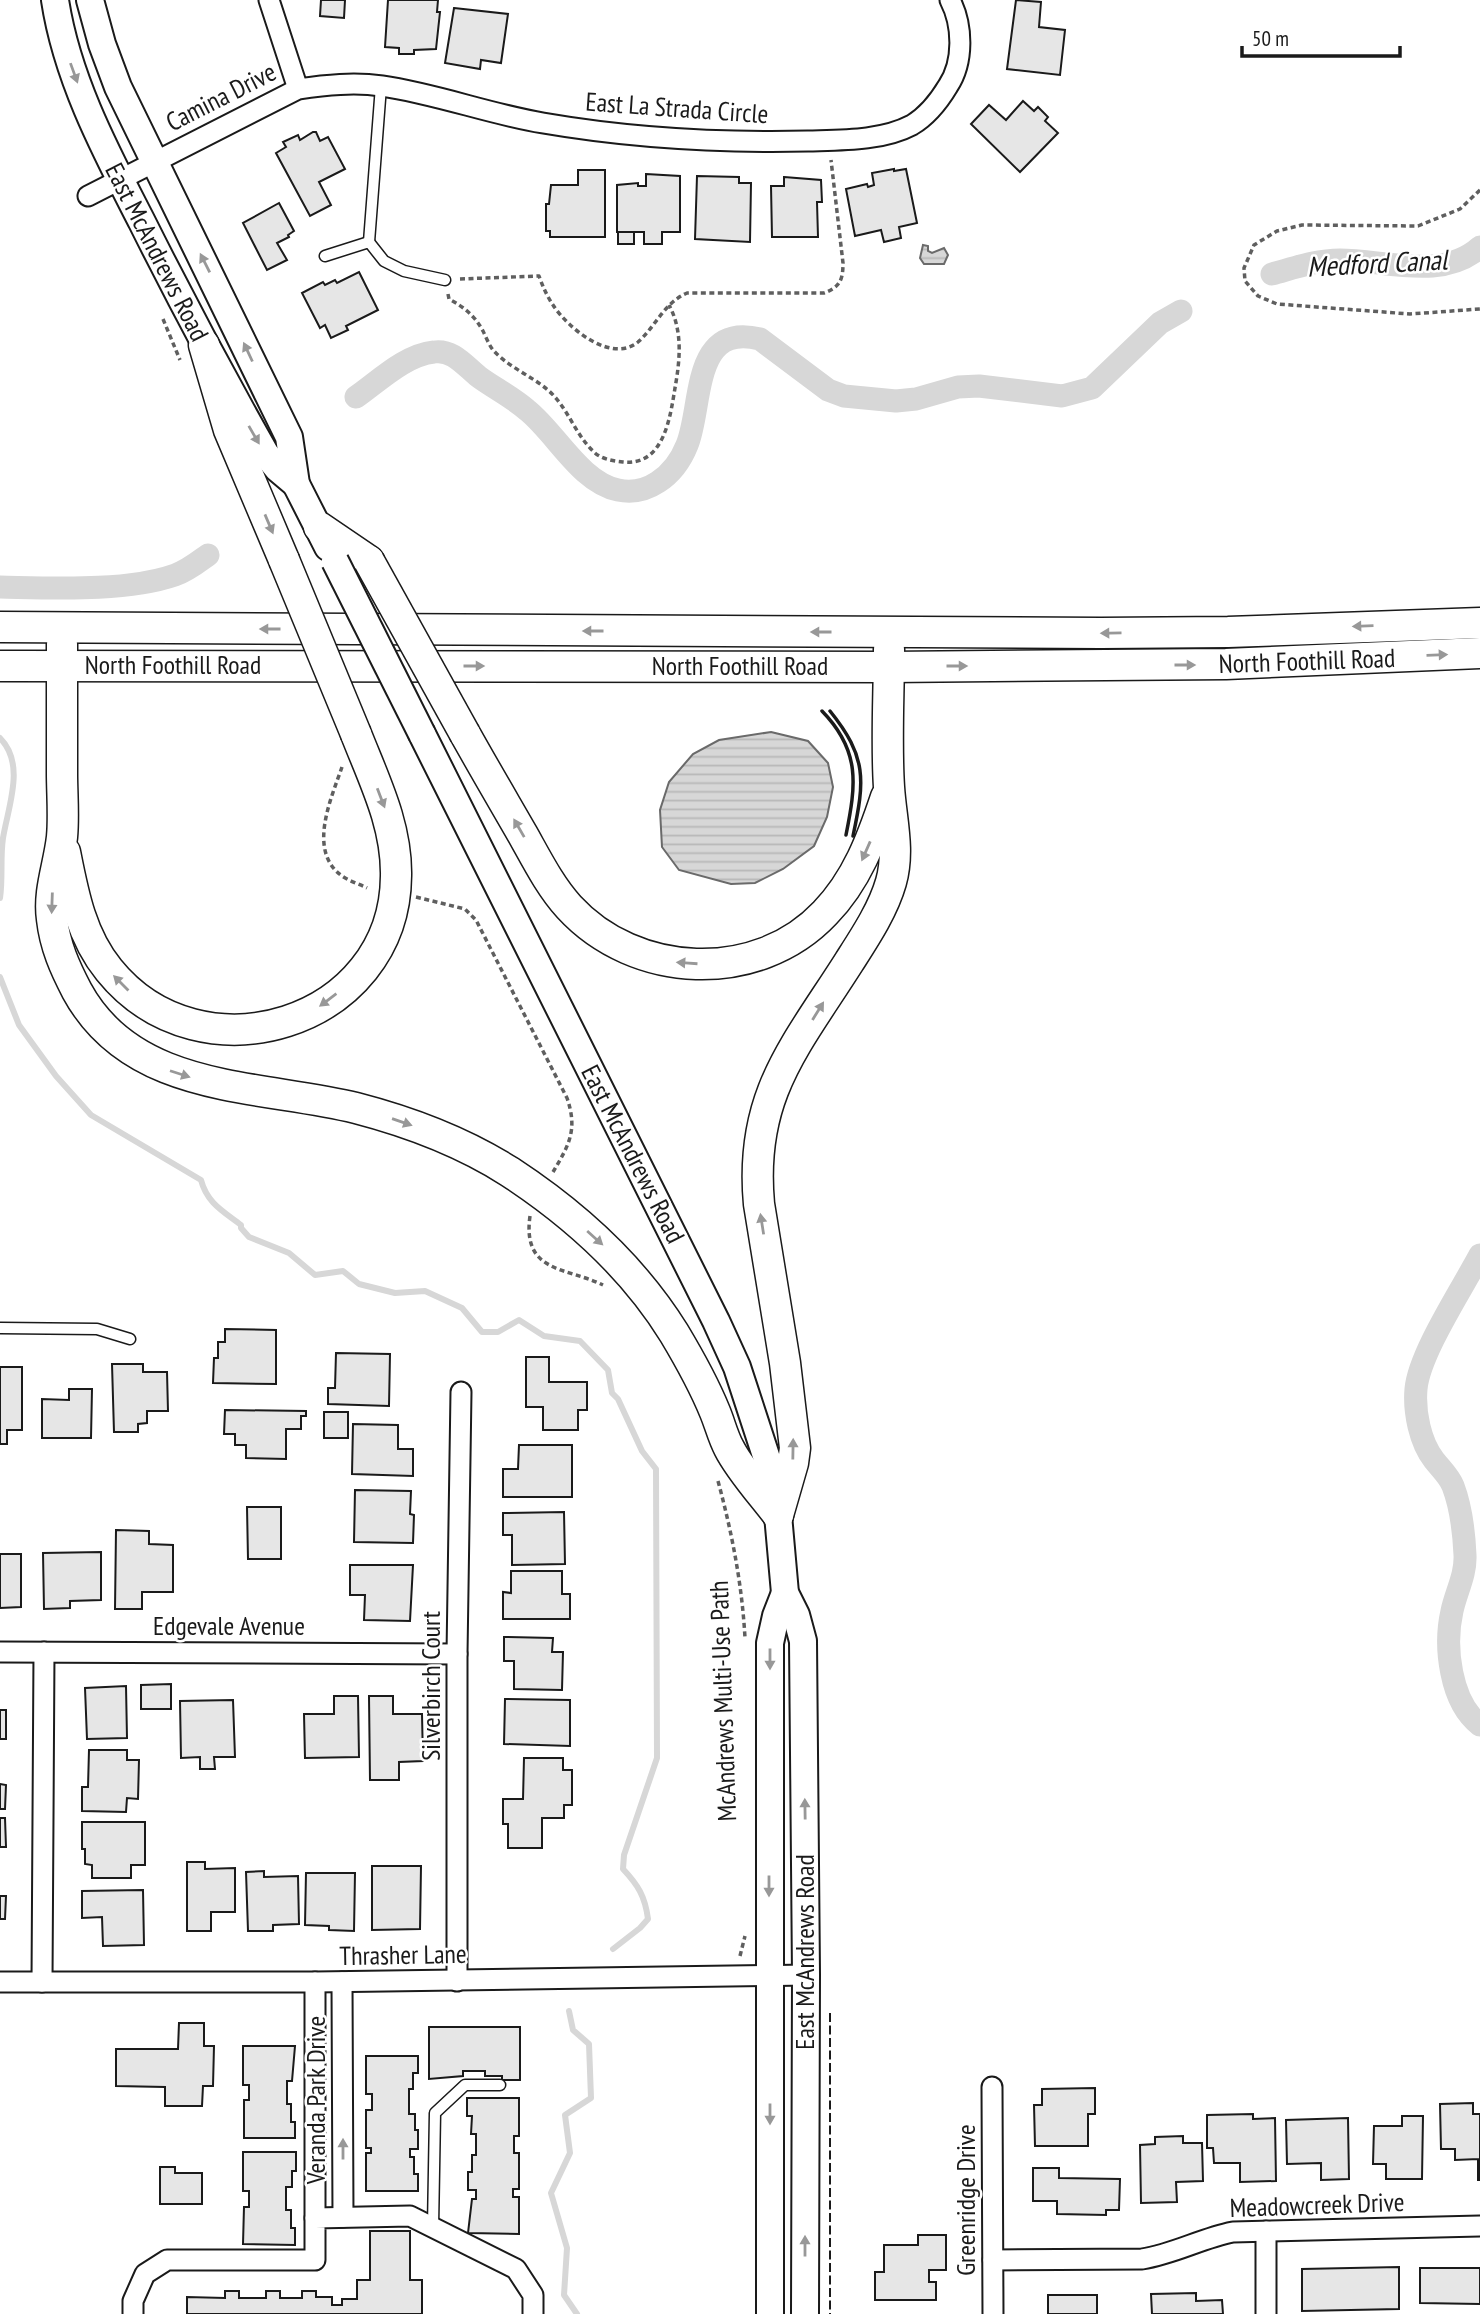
<svg xmlns="http://www.w3.org/2000/svg" width="1480" height="2314" font-family="'PT Sans Narrow',sans-serif">
<style>
.water{fill:url(#water-rules);stroke:#6a6a6a;stroke-width:2}
.lines{fill:none;stroke-linecap:round;stroke-linejoin:round}
.stream{stroke:#d7d7d7;stroke-width:6}
.canal{stroke:#d7d7d7;stroke-width:23}
.building{fill:#e6e6e6;stroke:#1a1a1a;stroke-width:2}
.service-casing{stroke:#1a1a1a;stroke-width:13}
.minor-casing{stroke:#1a1a1a;stroke-width:23}
.secondary-casing{stroke:#1a1a1a;stroke-width:30}
.primary-casing{stroke:#1a1a1a;stroke-width:33}
.path{stroke:#5f5f5f;stroke-width:3.5;stroke-dasharray:5 3.5;stroke-linecap:butt}
.service{stroke:#fff;stroke-width:10}
.minor{stroke:#fff;stroke-width:19}
.secondary{stroke:#fff;stroke-width:26}
.primary{stroke:#fff;stroke-width:30}
.secondary-bridge-casing{stroke:#1a1a1a;stroke-width:30;stroke-linecap:butt}
.primary-bridge-casing{stroke:#1a1a1a;stroke-width:33;stroke-linecap:butt}
.secondary-bridge{stroke:#fff;stroke-width:26}
.primary-bridge{stroke:#fff;stroke-width:30}
.fence{stroke:#1a1a1a;stroke-width:2;stroke-dasharray:9 3.5;stroke-linecap:butt}
.wall{stroke:#1a1a1a;stroke-width:3.5}
.oneway{fill:#989898}
.labels{text-anchor:middle;stroke-width:5;stroke-linejoin:round;paint-order:stroke}
.street-label{font-size:26px;fill:#1a1a1a;stroke:#fff}
.water-label{font-size:28px;font-style:italic;fill:#1a1a1a;stroke:#fff}
</style>
<defs>
<pattern id="water-rules" width="6" height="5" patternUnits="userSpaceOnUse" patternTransform="scale(1.75)"><rect width="6" height="5" fill="#d7d7d7"/><path d="M0 2.5h6" fill="none" stroke="#b8b8b8"/></pattern>
</defs>
<rect width="100%" height="100%" fill="#fff"/>
<g class="water">
<polygon points="923,245 928,246 928,251 932,253 944,248 948,255 944,264 924,264 920,258"/>
<polygon points="771,732 808,741 828,763 833,787 827,817 814,846 783,869 755,883 731,884 679,870 662,847 660,810 669,782 693,754 719,740"/>
</g>
<g class="lines">
<g class="stream">
<path d="M0 738C26 764 8 807 3 838 0 858 3 878 0 898"/>
<path d="M0 977 19 1025 56 1076 91 1115 201 1180C207 1203 223 1211 241 1225V1228L249 1237 289 1253 315 1275 343 1271 359 1284 395 1293 425 1291 462 1308 482 1332H498L519 1320 544 1336 580 1341 608 1370 612 1393 618 1399 642 1451 656 1469 657 1758 624 1855 623 1869C638 1885 645 1896 648 1919L640 1928 613 1949"/>
<polyline points="569,2011 573,2030 589,2044 591,2098 565,2115 570,2153 551,2193 567,2248 564,2295 577,2314"/>
</g>
<g class="canal">
<path d="M1272 274C1294 268 1316 260 1340 260 1385 260 1442 281 1480 247"/>
<path d="M356 397C379 381 405 355 434 352 453 349 465 366 479 377 494 388 512 397 527 410 556 433 580 482 618 490 632 493 646 490 658 482 672 473 681 460 687 445 703 406 691 322 760 339L828 390 844 396 896 401 916 399 958 387 979 386 1062 396 1092 388 1160 323 1181 311"/>
<path d="M0 587C52 588 126 592 175 575 187 571 197 563 208 555"/>
<path d="M1480 1255C1462 1289 1419 1354 1416 1389 1414 1412 1420 1442 1434 1460 1441 1469 1449 1476 1453 1486 1461 1507 1464 1533 1465 1555 1466 1575 1456 1592 1452 1611 1444 1646 1450 1702 1480 1725"/>
</g>
</g>
<g class="building">
<polygon points="321,0 345,0 344,18 320,16"/>
<polygon points="388,0 438,0 437,12 440,12 436,49 414,50 414,54 399,54 399,48 385,47"/>
<polygon points="1016,0 1041,2 1039,27 1065,30 1060,75 1007,69"/>
<polygon points="454,8 508,14 501,63 481,60 480,69 445,63"/>
<polygon points="1023,101 1034,111 1038,107 1048,117 1045,121 1058,133 1020,172 971,124 989,105 1006,120"/>
<polygon points="313,132 316,132 320,141 328,137 345,169 319,182 331,205 310,216 276,153 286,147 283,142 298,135 300,140"/>
<polygon points="894,169 894,171 906,169 917,223 899,227 901,238 884,242 881,230 855,236 846,189 867,184 868,187 874,185 872,173"/>
<polygon points="578,170 605,170 605,237 550,237 550,231 546,231 546,204 549,204 551,185 578,185"/>
<polygon points="646,174 680,176 680,232 662,232 662,244 644,244 644,232 617,232 617,185 638,183 638,186 646,186"/>
<polygon points="697,176 739,177 739,183 751,183 750,242 695,239"/>
<polygon points="784,177 821,180 822,202 817,202 818,237 772,237 771,186 784,186"/>
<polygon points="279,203 294,231 288,235 289,237 277,243 287,260 267,270 243,223"/>
<rect x="618" y="232" width="16" height="12"/>
<polygon points="359,272 378,310 346,326 348,330 331,338 325,325 320,328 302,293 323,282 325,285 335,280 337,283"/>
<polygon points="225,1329 276,1330 276,1384 213,1383 214,1358 218,1358 218,1342 225,1342"/>
<polygon points="336,1353 390,1354 389,1406 328,1404 328,1388 335,1388"/>
<polygon points="526,1357 549,1357 549,1382 587,1382 587,1410 578,1410 578,1430 543,1430 543,1407 526,1407"/>
<polygon points="112,1364 143,1364 143,1372 167,1372 168,1411 147,1411 147,1423 138,1424 138,1432 114,1432"/>
<polygon points="0,1367 22,1367 22,1430 7,1430 7,1444 0,1444"/>
<polygon points="69,1389 92,1389 91,1438 42,1438 42,1399 69,1400"/>
<polygon points="225,1410 306,1411 306,1416 301,1416 301,1429 286,1429 286,1459 246,1458 246,1445 235,1445 235,1434 224,1434"/>
<rect x="324" y="1412" width="24" height="26"/>
<polygon points="353,1424 398,1425 398,1449 413,1449 413,1476 352,1474"/>
<polygon points="519,1445 572,1445 572,1497 503,1497 503,1469 518,1469"/>
<polygon points="355,1490 411,1491 410,1514 414,1515 413,1543 354,1542"/>
<polygon points="247,1507 281,1507 281,1559 248,1559"/>
<polygon points="564,1512 565,1564 512,1565 512,1535 503,1535 503,1513"/>
<polygon points="116,1530 149,1531 149,1544 173,1545 173,1592 142,1592 142,1609 115,1609"/>
<polygon points="101,1552 101,1600 70,1601 70,1608 44,1609 43,1553"/>
<polygon points="0,1554 21,1554 21,1607 0,1608"/>
<polygon points="350,1565 413,1565 410,1621 364,1620 365,1595 350,1595"/>
<polygon points="511,1571 562,1571 562,1594 570,1594 570,1619 503,1619 503,1592 511,1593"/>
<polygon points="504,1637 553,1638 552,1652 563,1652 562,1690 514,1689 514,1661 504,1661"/>
<polygon points="171,1684 171,1709 141,1709 141,1685"/>
<polygon points="126,1686 127,1738 87,1739 85,1688"/>
<polygon points="334,1696 358,1696 359,1757 305,1758 304,1714 334,1714"/>
<polygon points="369,1696 393,1696 393,1714 422,1714 423,1761 399,1762 399,1780 370,1780"/>
<polygon points="505,1699 570,1700 570,1746 504,1744"/>
<polygon points="233,1700 235,1757 214,1757 215,1769 200,1769 200,1757 181,1758 180,1701"/>
<rect x="0" y="1710" width="6" height="29"/>
<polygon points="89,1750 127,1750 127,1760 139,1760 138,1799 127,1798 126,1812 82,1811 82,1787 88,1787"/>
<polygon points="524,1758 563,1758 563,1770 572,1770 572,1805 564,1805 564,1818 542,1818 542,1848 508,1848 508,1824 503,1824 503,1799 523,1799"/>
<polygon points="0,1784 6,1785 5,1809 0,1809"/>
<polygon points="0,1818 5,1818 6,1847 0,1847"/>
<polygon points="82,1822 145,1822 145,1865 131,1865 131,1878 92,1878 92,1865 85,1864 85,1849 82,1849"/>
<polygon points="187,1862 205,1862 205,1869 235,1868 235,1912 211,1912 211,1931 187,1931"/>
<polygon points="372,1866 421,1866 420,1929 372,1930"/>
<polygon points="264,1871 264,1877 298,1876 299,1924 273,1925 273,1931 248,1931 246,1872"/>
<polygon points="306,1873 355,1873 354,1931 329,1930 329,1926 305,1925"/>
<polygon points="143,1890 144,1945 103,1946 102,1917 82,1918 82,1891"/>
<polygon points="0,1896 6,1896 5,1919 0,1919"/>
<polygon points="179,2023 204,2023 204,2046 214,2046 213,2086 203,2086 202,2106 165,2106 165,2087 116,2086 116,2049 178,2049"/>
<polygon points="429,2027 520,2027 520,2080 502,2080 502,2076 485,2076 485,2071 463,2071 463,2076 429,2079"/>
<polygon points="243,2046 295,2046 292,2081 287,2081 287,2104 291,2104 291,2122 295,2122 295,2138 244,2138 244,2100 249,2100 249,2085 243,2085"/>
<polygon points="366,2056 418,2056 418,2073 413,2073 413,2089 409,2089 409,2114 415,2114 415,2130 418,2130 418,2149 410,2149 410,2157 414,2157 414,2174 418,2174 418,2191 366,2191 366,2153 371,2153 371,2148 366,2148 366,2110 372,2110 372,2094 366,2094"/>
<polygon points="1095,2088 1095,2114 1088,2114 1088,2146 1035,2146 1034,2105 1042,2105 1042,2089"/>
<polygon points="467,2098 519,2098 519,2136 514,2136 514,2153 519,2153 519,2189 513,2189 513,2197 519,2197 519,2234 468,2233 472,2199 476,2199 476,2190 468,2190 468,2172 472,2172 472,2155 476,2155 476,2134 471,2134 472,2116 467,2116"/>
<polygon points="1473,2103 1473,2114 1480,2114 1480,2180 1478,2180 1478,2159 1455,2160 1455,2149 1441,2149 1440,2104"/>
<polygon points="1253,2114 1253,2119 1275,2118 1276,2181 1240,2182 1240,2163 1214,2163 1213,2148 1207,2148 1207,2115"/>
<polygon points="1402,2116 1423,2116 1422,2179 1386,2179 1386,2164 1373,2164 1374,2126 1402,2126"/>
<polygon points="1348,2118 1349,2179 1321,2180 1321,2163 1287,2164 1286,2120"/>
<polygon points="1183,2136 1183,2143 1202,2143 1203,2181 1176,2182 1177,2202 1141,2203 1140,2145 1155,2144 1155,2137"/>
<polygon points="243,2152 296,2152 296,2171 292,2171 292,2187 286,2187 286,2210 291,2210 291,2228 295,2228 295,2245 243,2244 244,2207 249,2207 249,2191 243,2191"/>
<polygon points="160,2167 175,2167 175,2173 202,2173 202,2204 160,2204"/>
<polygon points="1033,2168 1059,2168 1059,2178 1120,2179 1119,2210 1106,2210 1106,2215 1057,2214 1057,2201 1033,2201"/>
<polygon points="370,2231 410,2231 410,2280 422,2280 422,2314 187,2314 187,2297 225,2298 225,2291 239,2291 239,2298 266,2298 266,2291 280,2291 280,2298 302,2298 302,2291 316,2291 316,2297 332,2297 332,2305 342,2305 342,2299 357,2299 357,2280 370,2280"/>
<polygon points="918,2235 946,2235 946,2270 929,2270 929,2282 936,2282 936,2300 875,2300 875,2272 884,2272 884,2245 918,2245"/>
<polygon points="1399,2267 1399,2309 1302,2311 1302,2269"/>
<polygon points="1420,2268 1480,2268 1480,2304 1420,2303"/>
<polygon points="1196,2293 1196,2301 1222,2300 1223,2314 1152,2314 1151,2294"/>
<rect x="1048" y="2295" width="49" height="19"/>
</g>
<g class="lines">
<defs>
<g id="service">
<polyline points="369,242 381,86"/>
<polyline points="325,256 369,242 384,261 404,271 445,280"/>
<polyline points="0,1328 97,1329 130,1339"/>
<polyline points="433,2227 435,2113 465,2085 500,2085"/>
</g>
<g id="minor">
<polyline points="269,0 298,89"/>
<path d="M88 196 298 89C326 85 354 82 382 86 437 94 489 114 543 123 630 138 719 143 808 141 841 140 882 141 912 125 927 116 939 101 948 86 964 62 963 25 950 0"/>
<polyline points="0,1652 457,1654"/>
<polyline points="457,1981 457,1654 461,1392"/>
<polyline points="0,1982 315,1982 806,1975"/>
<polyline points="42,1982 44,1652"/>
<polyline points="315,1982 315,2218"/>
<polyline points="342,1982 343,2217"/>
<polyline points="992,2087 993,2314"/>
<polyline points="1266,2231 1266,2314"/>
<path d="M993 2260 1142 2259C1174 2254 1202 2238 1233 2232L1480 2226"/>
<polyline points="133,2314 133,2301 145,2274 167,2260 315,2260 315,2218 410,2216 516,2269 533,2295 533,2314"/>
</g>
<g id="secondary">
<path d="M55 0C67 79 106 152 142 222 181 300 222 377 265 453L277 468 296 484"/>
<polyline points="90,0 102,44 118,87 289,437 296,484 328,547"/>
<polyline points="422,734 716,1321 737,1367 769,1465 778,1515 785,1593 796,1615 803,1641 806,1975 805,2314"/>
<polyline points="770,2314 770,1643 776,1616 785,1593"/>
</g>
<g id="primary">
<polyline points="204,345 229,430 284,560"/>
<polyline points="319,527 369,561"/>
<polyline points="0,627 1101,633 1228,632 1480,623"/>
<path d="M62 644C62 687 62 730 62 773 62 794 64 816 62 837 59 865 48 891 52 919 55 946 65 968 77 991 133 1094 259 1084 356 1108 410 1122 463 1142 510 1172 574 1214 633 1267 674 1333 689 1358 704 1385 715 1412 720 1424 723 1437 729 1448 740 1470 763 1495 778 1515"/>
<polyline points="0,666 889,667 1226,664 1480,653"/>
<path d="M465 734C484 768 504 802 523 835 537 860 550 886 569 907 635 979 757 985 825 913 857 880 872 839 886 797"/>
<path d="M65 852C73 893 81 936 109 970 201 1084 395 1024 396 876 397 825 374 780 356 734"/>
<path d="M778 1515 793 1463 795 1448 785 1363 759 1204C749 1096 795 1047 849 962 865 937 883 910 891 882 900 850 891 819 889 787 886 741 889 694 889 649"/>
</g>
</defs>
<use href="#service" class="service-casing"/>
<use href="#minor" class="minor-casing"/>
<use href="#secondary" class="secondary-casing"/>
<use href="#primary" class="primary-casing"/>
<g class="path">
<polyline points="1480,190 1460,209 1418,226 1302,225 1277,231 1254,245 1244,268 1245,281 1258,296 1277,304 1410,314 1480,309"/>
<path d="M460 279 539 276C543 287 547 296 553 305 568 328 611 364 638 342 656 326 664 303 687 293H824C840 287 843 280 843 263L831 160"/>
<path d="M448 294 449 299C464 307 475 316 483 331 486 337 489 345 493 350 508 367 532 376 549 391 568 408 575 434 593 451 600 459 613 461 623 462 664 466 670 418 675 388 680 360 683 331 669 305"/>
<polyline points="163,319 180,360"/>
<path d="M342 767C331 799 307 851 342 876 349 881 359 884 367 888"/>
<path d="M416 897 465 909 476 920 567 1098C578 1130 569 1145 553 1172"/>
<path d="M530 1216C522 1273 566 1267 603 1285"/>
<path d="M718 1481C732 1533 742 1584 745 1638"/>
<polyline points="740,1956 745,1936"/>
</g>
<use href="#service" class="service"/>
<use href="#minor" class="minor"/>
<use href="#secondary" class="secondary"/>
<use href="#primary" class="primary"/>
<defs>
<polyline id="secondary-bridge" points="335,561 422,734"/>
<g id="primary-bridge">
<polyline points="284,560 356,734"/>
<polyline points="369,561 465,734"/>
</g>
</defs>
<use href="#secondary-bridge" class="secondary-bridge-casing"/>
<use href="#primary-bridge" class="primary-bridge-casing"/>
<use href="#secondary-bridge" class="secondary-bridge"/>
<use href="#primary-bridge" class="primary-bridge"/>
<polyline class="fence" points="830,2013 830,2314"/>
<g class="wall">
<path d="M822 711C861 751 856 785 846 835"/>
<path d="M830 711C867 757 865 780 853 836"/>
</g>
</g>
<defs><path id="oneway-solid" d="M-6-.8H1V-3.2L6.5 0L1 3.2V.8H-6Z" transform="scale(1.75)"/></defs>
<g class="oneway">
<use href="#oneway-solid" transform="translate(74 73) rotate(70)"/>
<use href="#oneway-solid" transform="translate(205 263) rotate(-117)"/>
<use href="#oneway-solid" transform="translate(248 352) rotate(-115)"/>
<use href="#oneway-solid" transform="translate(254 435) rotate(60)"/>
<use href="#oneway-solid" transform="translate(269 524) rotate(67)"/>
<use href="#oneway-solid" transform="translate(1363 626) rotate(178)"/>
<use href="#oneway-solid" transform="translate(270 629) rotate(-180)"/>
<use href="#oneway-solid" transform="translate(593 631) rotate(-180)"/>
<use href="#oneway-solid" transform="translate(821 632) rotate(-180)"/>
<use href="#oneway-solid" transform="translate(1111 633) rotate(179)"/>
<use href="#oneway-solid" transform="translate(1437 655) rotate(-2)"/>
<use href="#oneway-solid" transform="translate(1185 665)"/>
<use href="#oneway-solid" transform="translate(474 666)"/>
<use href="#oneway-solid" transform="translate(957 666)"/>
<use href="#oneway-solid" transform="translate(381 798) rotate(69)"/>
<use href="#oneway-solid" transform="translate(519 828) rotate(-120)"/>
<use href="#oneway-solid" transform="translate(866 851) rotate(114)"/>
<use href="#oneway-solid" transform="translate(52 903) rotate(92)"/>
<use href="#oneway-solid" transform="translate(687 963) rotate(-176)"/>
<use href="#oneway-solid" transform="translate(121 983) rotate(-135)"/>
<use href="#oneway-solid" transform="translate(328 1000) rotate(143)"/>
<use href="#oneway-solid" transform="translate(818 1011) rotate(-58)"/>
<use href="#oneway-solid" transform="translate(180 1074) rotate(18)"/>
<use href="#oneway-solid" transform="translate(402 1122) rotate(19)"/>
<use href="#oneway-solid" transform="translate(762 1224) rotate(-99)"/>
<use href="#oneway-solid" transform="translate(595 1238) rotate(42)"/>
<use href="#oneway-solid" transform="translate(793 1449) rotate(-89)"/>
<use href="#oneway-solid" transform="translate(770 1659) rotate(90)"/>
<use href="#oneway-solid" transform="translate(805 1809) rotate(-91)"/>
<use href="#oneway-solid" transform="translate(769 1886) rotate(90)"/>
<use href="#oneway-solid" transform="translate(770 2114) rotate(90)"/>
<use href="#oneway-solid" transform="translate(343 2149) rotate(-90)"/>
<use href="#oneway-solid" transform="translate(805 2246) rotate(-90)"/>
</g>
<g class="labels">
<g class="street-label">
<text transform="translate(221 97) rotate(-27)" y="9">Camina Drive</text>
<text transform="translate(677 108) rotate(4)" y="9">East La Strada Circle</text>
<text transform="translate(157 252) rotate(63)" y="9">East McAndrews Road</text>
<text transform="translate(1307 661) rotate(-2)" y="9">North Foothill Road</text>
<text x="173" y="674">North Foothill Road</text>
<text x="740" y="675">North Foothill Road</text>
<text transform="translate(633 1154) rotate(63)" y="9">East McAndrews Road</text>
<text x="229" y="1635">Edgevale Avenue</text>
<text transform="translate(431 1686) rotate(-90)" y="9">Silverbirch Court</text>
<text transform="translate(723 1701) rotate(-92)" y="9">McAndrews Multi-Use Path</text>
<text transform="translate(805 1952) rotate(-90)" y="9">East McAndrews Road</text>
<text transform="translate(403 1955) rotate(-1)" y="9">Thrasher Lane</text>
<text transform="translate(316 2100) rotate(-90)" y="9">Veranda Park Drive</text>
<text transform="translate(966 2200) rotate(-90)" y="9">Greenridge Drive</text>
<text transform="translate(1317 2205) rotate(-2)" y="9">Meadowcreek Drive</text>
</g>
<g class="water-label">
<text transform="translate(1377 263) rotate(-3)" y="10">Medford Canal</text>
</g>
</g>
<path d="M1242 46v10h158v-10" fill="none" stroke="#1a1a1a" stroke-width="3.5"/>
<text x="1252" y="46" font-size="21" fill="#1a1a1a" stroke="#ffffff" stroke-width="5" paint-order="stroke">50 m</text>
</svg>
